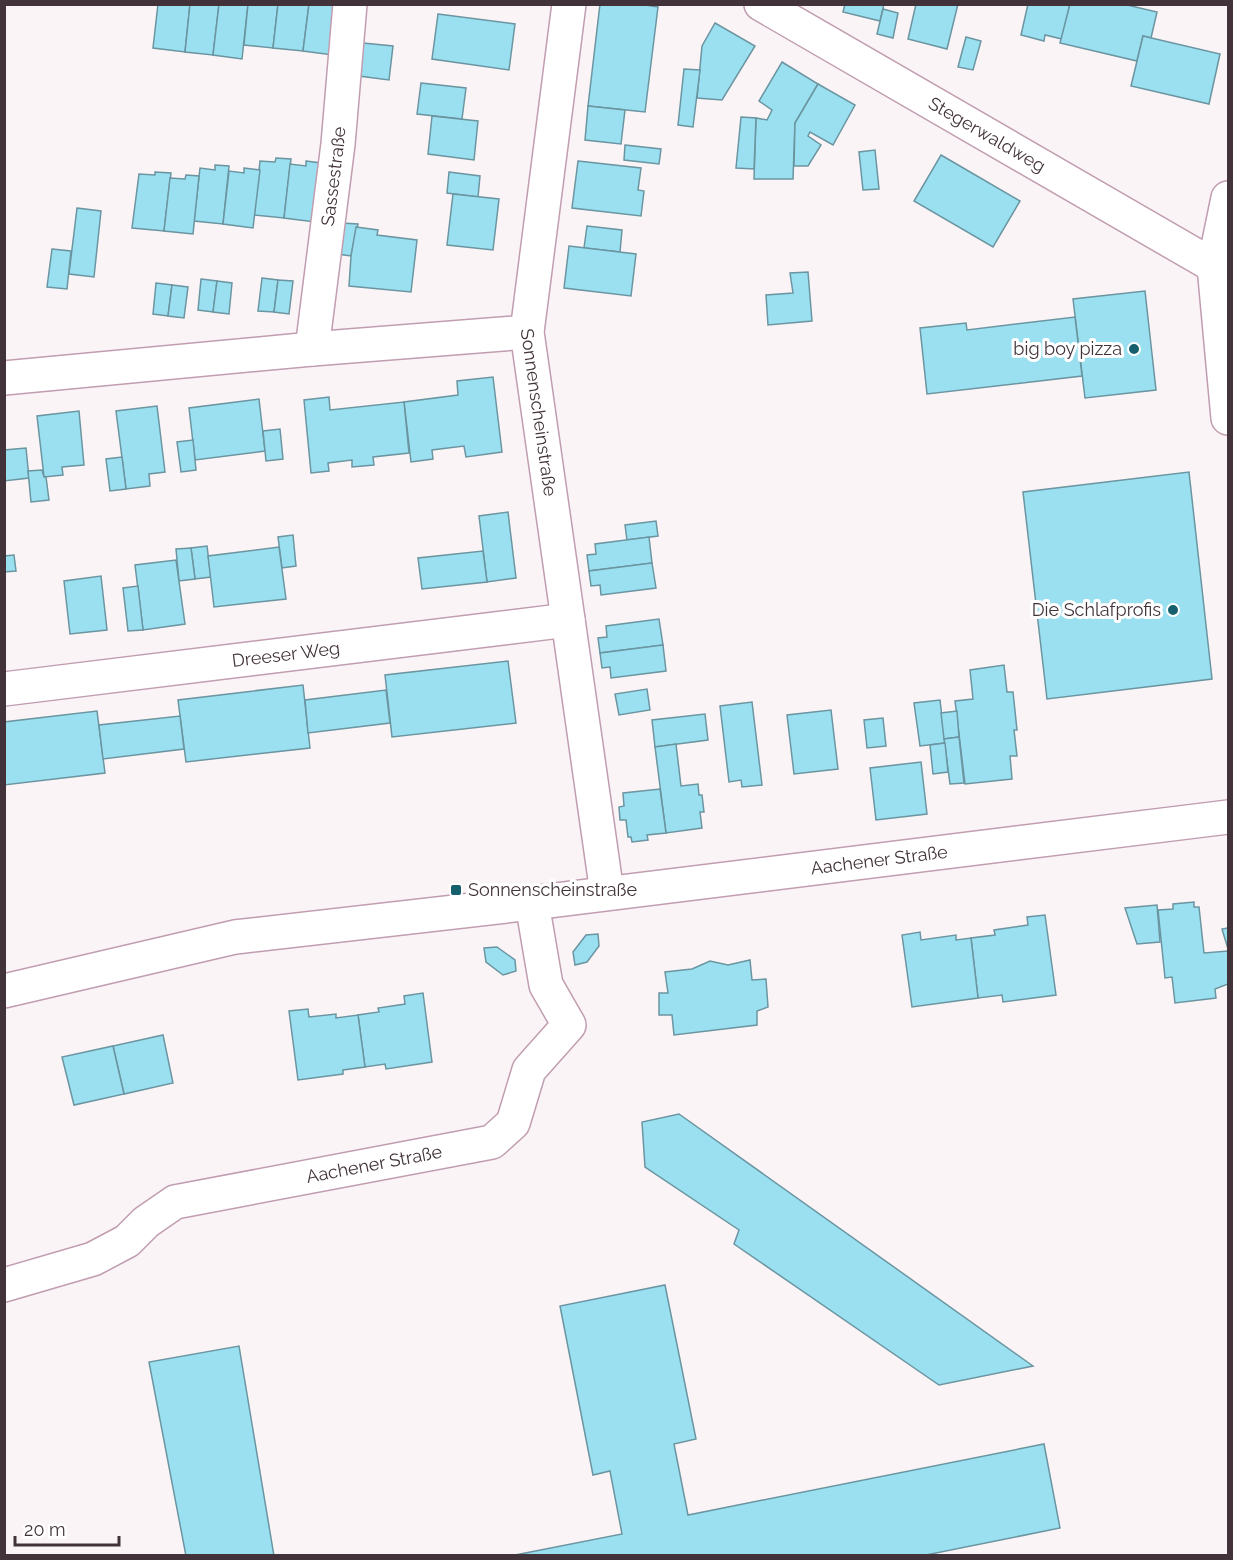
<svg xmlns="http://www.w3.org/2000/svg" width="1233" height="1560" font-family="Raleway,sans-serif">
<style>
.building{fill:#9ae0f1;stroke:#6b95a0;stroke-width:1.5}
.lines{fill:none;stroke-linecap:round;stroke-linejoin:round}
.minor-casing{stroke:#c19db0;stroke-width:36}
.major-casing{stroke:#c19db0;stroke-width:36}
.minor{stroke:#fff;stroke-width:33}
.major{stroke:#fff;stroke-width:33}
.poi-dot{fill:#155f6e;stroke:#fff;stroke-width:2}
.labels{text-anchor:middle;stroke-width:6;stroke-linejoin:round;paint-order:stroke}
.street-label{font-size:18px;fill:#42333b;stroke:#fff}
.poi-label{font-size:18px;fill:#42333b;stroke:#fff;text-anchor:end}
</style>
<rect width="100%" height="100%" fill="#fbf4f7"/>
<g class="building">
<polygon points="158,4 190,4 185,52 153,48"/>
<polygon points="190,4 219,4 213,55 185,52"/>
<polygon points="219,4 248,4 242,59 213,55"/>
<polygon points="248,4 278,4 273,48 244,45"/>
<polygon points="278,4 309,4 303,51 273,48"/>
<polygon points="309,4 339,4 333,55 303,51"/>
<polygon points="600,4 639,4 658,7 645,112 588,106"/>
<polygon points="845,4 884,4 880,21 843,12"/>
<polygon points="916,4 958,4 947,49 908,39"/>
<polygon points="1028,4 1070,4 1062,39 1045,35 1044,41 1021,35"/>
<polygon points="1070,4 1123,4 1157,12 1151,38 1143,36 1137,61 1060,43"/>
<polygon points="883,9 898,13 893,38 877,34"/>
<polygon points="438,14 515,24 509,70 432,59"/>
<polygon points="715,23 755,46 722,100 697,98 702,46"/>
<polygon points="1143,36 1220,54 1209,104 1131,86"/>
<polygon points="966,37 981,41 973,70 958,67"/>
<polygon points="363,43 393,46 389,80 359,76"/>
<polygon points="782,62 818,84 795,123 793,179 754,179 756,118 767,120 772,110 759,101"/>
<polygon points="684,69 700,70 693,127 678,125"/>
<polygon points="421,83 466,88 462,119 417,114"/>
<polygon points="818,84 855,105 833,145 810,132 808,136 821,145 808,166 794,166 795,123"/>
<polygon points="588,106 625,110 621,144 585,140"/>
<polygon points="432,116 478,121 474,160 428,154"/>
<polygon points="741,117 756,118 754,169 736,168"/>
<polygon points="625,145 661,149 659,164 624,160"/>
<polygon points="875,150 879,189 863,190 859,152"/>
<polygon points="941,155 1020,201 993,247 914,201"/>
<polygon points="276,158 291,159 284,218 254,215 260,161 275,162"/>
<polygon points="306,161 321,163 315,222 284,218 290,164 306,166"/>
<polygon points="578,161 641,168 638,190 644,191 641,216 572,208"/>
<polygon points="215,165 229,166 223,224 194,221 200,168 215,170"/>
<polygon points="244,168 260,170 253,228 223,224 229,171 244,173"/>
<polygon points="155,172 171,173 164,231 132,228 139,174 155,175"/>
<polygon points="449,172 480,176 478,197 447,193"/>
<polygon points="186,175 199,176 193,234 164,231 170,178 185,179"/>
<polygon points="453,194 499,199 493,250 447,245"/>
<polygon points="77,208 101,211 94,277 69,274"/>
<polygon points="341,223 358,224 351,256 337,254"/>
<polygon points="587,226 622,230 620,252 584,248"/>
<polygon points="356,227 378,230 377,235 417,240 411,292 349,286 351,256"/>
<polygon points="569,246 636,254 631,296 564,288"/>
<polygon points="52,249 71,251 67,289 47,287"/>
<polygon points="808,272 812,321 768,325 766,295 793,293 790,273"/>
<polygon points="262,278 278,280 274,312 258,311"/>
<polygon points="201,279 217,281 213,312 198,310"/>
<polygon points="278,280 293,281 289,314 274,312"/>
<polygon points="217,281 232,283 229,314 213,312"/>
<polygon points="156,283 172,285 168,316 153,314"/>
<polygon points="172,285 188,287 184,318 168,316"/>
<polygon points="1145,291 1156,390 1085,398 1073,299"/>
<polygon points="1075,317 1082,376 927,394 920,328 966,323 967,330"/>
<polygon points="493,377 502,452 466,457 464,446 432,450 433,459 411,462 404,402 458,395 457,381"/>
<polygon points="329,397 330,410 404,402 409,453 373,457 374,465 352,467 352,460 328,463 329,471 311,473 304,400"/>
<polygon points="259,399 265,451 195,460 189,408"/>
<polygon points="157,406 165,472 149,474 150,486 126,489 116,411"/>
<polygon points="79,411 84,465 62,467 63,475 44,477 37,416"/>
<polygon points="280,429 283,459 266,461 263,431"/>
<polygon points="193,440 196,470 181,472 177,442"/>
<polygon points="26,448 29,478 4,481 4,450"/>
<polygon points="122,457 126,489 110,491 106,459"/>
<polygon points="42,470 44,477 46,477 49,500 31,502 28,471"/>
<polygon points="1189,472 1212,679 1047,699 1023,492"/>
<polygon points="508,512 516,578 487,582 479,516"/>
<polygon points="656,521 658,536 627,540 625,525"/>
<polygon points="293,535 296,566 282,568 278,537"/>
<polygon points="649,537 652,563 589,571 587,555 596,554 595,544"/>
<polygon points="207,546 211,577 195,579 191,548"/>
<polygon points="279,547 286,599 214,607 208,556"/>
<polygon points="191,548 195,579 179,581 176,549"/>
<polygon points="483,551 487,582 422,589 418,558"/>
<polygon points="14,555 16,571 4,572 4,556"/>
<polygon points="176,560 185,624 143,630 135,565"/>
<polygon points="652,563 656,588 601,595 600,585 591,586 589,571"/>
<polygon points="101,576 107,630 70,634 64,581"/>
<polygon points="138,586 143,630 128,631 123,588"/>
<polygon points="659,619 663,645 600,653 598,638 607,637 606,626"/>
<polygon points="663,645 666,671 611,678 610,667 602,668 600,653"/>
<polygon points="508,661 516,723 392,737 385,675"/>
<polygon points="1004,665 1007,692 1013,692 1017,730 1014,730 1017,756 1010,756 1012,779 965,784 955,701 973,699 970,670"/>
<polygon points="303,685 310,748 186,762 178,700"/>
<polygon points="647,689 650,710 619,715 615,694"/>
<polygon points="386,690 390,723 308,733 305,700"/>
<polygon points="940,700 945,743 920,746 914,703"/>
<polygon points="752,702 762,785 742,787 741,780 729,782 720,706"/>
<polygon points="831,710 838,769 794,774 787,715"/>
<polygon points="97,711 105,773 4,785 4,722"/>
<polygon points="957,711 959,737 944,739 941,713"/>
<polygon points="705,714 708,740 655,747 652,720"/>
<polygon points="180,716 184,749 103,759 99,725"/>
<polygon points="883,718 886,746 867,748 864,720"/>
<polygon points="959,737 964,783 950,784 944,739"/>
<polygon points="945,743 948,772 933,774 930,745"/>
<polygon points="676,744 681,786 698,784 699,795 702,795 704,812 700,812 702,828 666,833 655,747"/>
<polygon points="921,762 927,814 876,820 870,768"/>
<polygon points="660,789 666,833 647,835 648,840 632,842 631,837 628,837 626,820 620,820 619,807 624,806 623,793"/>
<polygon points="1194,902 1194,907 1199,907 1204,953 1228,951 1228,984 1215,989 1216,998 1175,1003 1172,977 1165,978 1158,910 1173,909 1173,904"/>
<polygon points="1157,905 1160,942 1137,944 1125,908"/>
<polygon points="1045,915 1056,995 1003,1002 1002,995 978,998 971,938 995,935 994,930 1028,925 1027,917"/>
<polygon points="1228,928 1228,949 1222,929"/>
<polygon points="920,932 921,940 956,935 956,940 971,938 978,998 912,1007 902,935"/>
<polygon points="598,934 599,946 587,962 575,965 573,952 586,935"/>
<polygon points="497,947 515,960 516,971 503,975 486,962 484,948"/>
<polygon points="750,960 752,980 766,979 768,1007 757,1011 757,1025 674,1035 672,1015 659,1015 659,993 668,993 665,972 692,969 710,961 728,965"/>
<polygon points="423,993 432,1062 386,1069 385,1064 365,1067 358,1015 379,1012 378,1008 405,1004 404,996"/>
<polygon points="308,1009 309,1017 336,1014 336,1018 358,1015 365,1067 343,1070 343,1074 298,1080 289,1011"/>
<polygon points="163,1035 173,1083 124,1094 113,1046"/>
<polygon points="113,1046 124,1094 74,1105 62,1057"/>
<polygon points="679,1114 1033,1366 939,1385 734,1244 739,1230 645,1167 642,1122"/>
<polygon points="665,1285 696,1439 674,1444 688,1515 1044,1444 1060,1528 921,1556 510,1556 622,1534 610,1471 593,1475 560,1306"/>
<polygon points="239,1346 274,1556 186,1556 149,1362"/>
</g>
<g class="lines">
<defs>
<g id="minor">
<path id="s1" d="M569 4 527 332 607 893"/>
<path id="s2" d="M761 4 1214 266"/>
<polyline points="1228,198 1214,266 1228,418"/>
<path id="s3" d="M312 349 338 144 350 4"/>
<polyline points="4,378 312,349 527,332"/>
<path id="s4" d="M4 689 568 620"/>
<path id="s5" d="M4 1285 93 1259 127 1241 146 1222 175 1202 492 1142 513 1123 529 1070 569 1025 546 985 532 903"/>
</g>
<g id="major">
<path id="s6" d="M4 991 235 937 532 903 1228 817"/>
</g>
</defs>
<use href="#minor" class="minor-casing"/>
<use href="#major" class="major-casing"/>
<use href="#minor" class="minor"/>
<use href="#major" class="major"/>
</g>
<g class="poi-dot">
<circle cx="1134" cy="349" r="6"/>
<circle cx="1173" cy="610" r="6"/>
<rect x="450" y="884" width="12" height="12" rx="3"/>
</g>
<g class="labels">
<g class="street-label">
<text dy="6" stroke="none"><textPath href="#s2" startOffset="261">Stegerwaldweg</textPath></text>
<text dy="6" stroke="none"><textPath href="#s3" startOffset="174">Sassestraße</textPath></text>
<text dy="6" stroke="none"><textPath href="#s1" startOffset="412">Sonnenscheinstraße</textPath></text>
<text dy="6" stroke="none"><textPath href="#s4" startOffset="284">Dreeser Weg</textPath></text>
<text dy="6" stroke="none"><textPath href="#s6" startOffset="886">Aachener Straße</textPath></text>
<text dy="6" stroke="none"><textPath href="#s5" startOffset="396">Aachener Straße</textPath></text>
</g>
<g class="poi-label">
<text x="1122" y="355">big boy pizza</text>
<text x="1161" y="616">Die Schlafprofis</text>
<text x="468" y="896" text-anchor="start">Sonnenscheinstraße</text>
</g>
</g>
<rect width="1233" height="1560" fill="none" stroke="#42333b" stroke-width="12"/>
<path d="M15 1536v9h104v-9" fill="none" stroke="#42333b" stroke-width="3"/>
<text x="24" y="1536" font-size="18" fill="#42333b" stroke="#ffffff" stroke-width="4.5" paint-order="stroke">20 m</text>
</svg>
